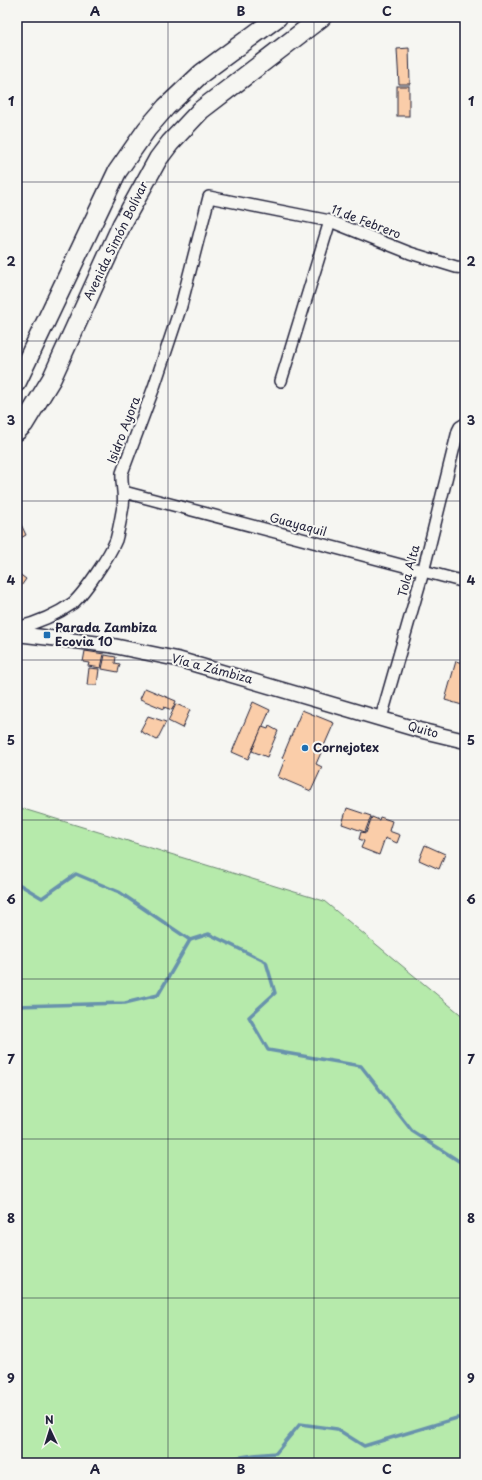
<svg xmlns="http://www.w3.org/2000/svg" width="482" height="1480" font-family="'Playpen Sans',sans-serif">
<style>
.green{fill:#b6eaab;stroke:#6c8673}
.lines{fill:none;stroke-linecap:round;stroke-linejoin:round}
.stream{stroke:#6892ac;stroke-width:3.5}
.building{fill:#facda9;stroke:#22223b}
.minor-casing{stroke:#22223b;stroke-width:14}
.tertiary-casing{stroke:#22223b;stroke-width:17}
.trunk-casing{stroke:#22223b;stroke-width:21}
.minor{stroke:#f6f6f2;stroke-width:11}
.tertiary{stroke:#f6f6f2;stroke-width:14}
.trunk{stroke:#f6f6f2;stroke-width:18}
.grid{fill:none;stroke:#22223b;stroke-width:1;stroke-opacity:0.55}
.poi-dot{fill:#1f6fb2;stroke:#f6f6f2;stroke-width:1.5}
.labels{text-anchor:middle;stroke-width:4;stroke-linejoin:round;paint-order:stroke}
.street-label{font-size:12px;fill:#22223b;stroke:#f6f6f2}
.poi-label{font-size:12px;font-weight:bold;fill:#22223b;stroke:#f6f6f2;text-anchor:start}
.neatline{fill:none;stroke:#22223b;stroke-width:1.5}
.grid-label{font-size:13px;text-anchor:middle;font-weight:bold;fill:#22223b}
</style>
<rect width="100%" height="100%" fill="#f6f6f2"/>
<filter id="ink" filterUnits="userSpaceOnUse"><feTurbulence type="fractalNoise" baseFrequency=".025" numOctaves="2"/><feDisplacementMap in="SourceGraphic" scale="8" xChannelSelector="R" yChannelSelector="G"/><feConvolveMatrix kernelMatrix="1 2 1 2 8 2 1 2 1" color-interpolation-filters="sRGB"/></filter>
<g filter="url(#ink)">
<polygon class="green" points="17,807 324,901 465,1018 465,1463 17,1463"/>
<g class="lines">
<g class="stream">
<polyline points="17,883 42,898 76,874 119,892 190,940 209,934 266,962 275,993 249,1017 268,1050 361,1066 412,1131 465,1165"/>
<polyline points="17,1006 125,1003 158,995 190,940"/>
<polyline points="225,1463 229,1459 254,1455 276,1453 300,1424 337,1429 364,1446 457,1418 465,1418"/>
</g>
</g>
<g class="building">
<polygon points="409,48 410,84 399,84 397,49"/>
<rect x="397" y="86" width="12" height="30"/>
<polygon points="18,518 26,535 17,540 17,519"/>
<polygon points="18,573 26,579 19,589 17,587"/>
<polygon points="85,651 104,654 101,668 88,666 89,663 83,662"/>
<polygon points="105,655 116,657 115,663 120,664 118,672 102,669"/>
<polygon points="456,661 465,664 465,695 462,705 445,700"/>
<polygon points="89,668 99,669 97,685 87,685"/>
<polygon points="145,688 176,701 172,710 164,707 164,709 140,699"/>
<polygon points="253,702 270,710 248,759 232,752"/>
<polygon points="176,704 190,710 182,728 168,721"/>
<polygon points="302,710 334,723 316,764 322,767 311,791 278,777 285,759 282,758"/>
<polygon points="148,716 166,722 157,740 140,731"/>
<polygon points="269,726 278,731 267,757 252,751 262,727 268,729"/>
<polygon points="347,808 371,816 365,832 342,824"/>
<polygon points="372,817 379,820 380,817 392,821 389,831 400,835 397,843 385,838 379,855 361,848 364,841 359,839 361,832 366,833"/>
<polygon points="425,845 445,854 439,869 419,860"/>
</g>
<g class="lines">
<defs>
<g id="minor">
<polyline points="281,381 330,221"/>
<polyline points="124,492 465,582"/>
<path d="M17 628C37 623 56 615 73 603 85 592 110 555 116 540 119 529 121 517 123 506 125 495 121 485 122 473L154 387 181 306 209 197 330 221 410 253 456 267 465 268"/>
<polyline points="381,718 423,572 458,431 460,427 465,424"/>
</g>
<polyline id="tertiary" points="17,634 109,645 177,659 419,730 465,741"/>
<g id="trunk">
<polyline points="17,382 117,172 147,129 166,107 202,73 278,17"/>
<polyline points="17,431 24,424 52,378 122,224 158,159 170,143 201,110 322,17"/>
</g>
</defs>
<use href="#minor" class="minor-casing"/>
<use href="#tertiary" class="tertiary-casing"/>
<use href="#trunk" class="trunk-casing"/>
<use href="#minor" class="minor"/>
<use href="#tertiary" class="tertiary"/>
<use href="#trunk" class="trunk"/>
</g>
</g>
<path class="grid" d="M168 17V1463M314 17V1463M17 182H465M17 341H465M17 501H465M17 660H465M17 820H465M17 979H465M17 1139H465M17 1298H465"/>
<g class="poi-dot">
<rect x="43" y="631" width="8" height="8" rx="2"/>
<circle cx="305" cy="748" r="4"/>
</g>
<g class="labels">
<g class="street-label">
<text transform="translate(366 222) rotate(21)" y="4">11 de Febrero</text>
<text transform="translate(116 241) rotate(-64)" y="4">Avenida Simón Bolívar</text>
<text transform="translate(124 430) rotate(-69)" y="4">Isidro Ayora</text>
<text transform="translate(298 525) rotate(15)" y="4">Guayaquil</text>
<text transform="translate(409 571) rotate(-75)" y="4">Tola Alta</text>
<text transform="translate(212 669) rotate(15)" y="4">Vía a Zámbiza</text>
<text transform="translate(423 730) rotate(15)" y="4">Quito</text>
</g>
<g class="poi-label">
<text x="55" y="632">Parada Zambiza<tspan x="55" dy="14">Ecovia 10</tspan></text>
<text x="313" y="752">Cornejotex</text>
</g>
</g>
<rect width="482" height="1480" fill="none" stroke="#f6f6f2" stroke-width="44"/>
<g transform="translate(50 1430) rotate(356)" stroke="#f6f6f2" stroke-width="3" paint-order="stroke">
<path d="M0-3L7 15L0 10L-7 15Z" fill="#22223b"/>
<text y="-6" font-size="11" font-weight="bold" text-anchor="middle" fill="#22223b">N</text>
</g>
<rect x="22" y="22" width="438" height="1436" class="neatline"/>
<g class="grid-label">
<text x="95" y="16">A</text>
<text x="241" y="16">B</text>
<text x="387" y="16">C</text>
<text x="11" y="106">1</text>
<text x="471" y="106">1</text>
<text x="11" y="266">2</text>
<text x="471" y="266">2</text>
<text x="11" y="425">3</text>
<text x="471" y="425">3</text>
<text x="11" y="585">4</text>
<text x="471" y="585">4</text>
<text x="11" y="745">5</text>
<text x="471" y="745">5</text>
<text x="11" y="904">6</text>
<text x="471" y="904">6</text>
<text x="11" y="1064">7</text>
<text x="471" y="1064">7</text>
<text x="11" y="1223">8</text>
<text x="471" y="1223">8</text>
<text x="11" y="1383">9</text>
<text x="471" y="1383">9</text>
<text x="95" y="1474">A</text>
<text x="241" y="1474">B</text>
<text x="387" y="1474">C</text>
</g>
</svg>
